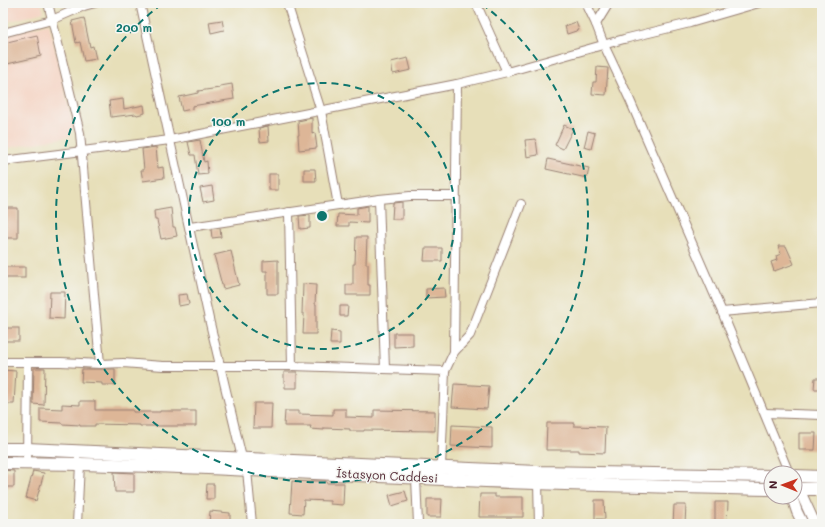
<svg xmlns="http://www.w3.org/2000/svg" width="825" height="527" font-family="Mali,sans-serif">
<style>
.built{fill:#f5d3c2}
.building{fill:#ddb697}
.lines{fill:none;stroke-linecap:round;stroke-linejoin:round}
.minor-casing{stroke:#987f72;stroke-width:10}
.tertiary-casing{stroke:#987f72;stroke-width:12}
.secondary-casing{stroke:#987f72;stroke-width:14}
.minor{stroke:#fff;stroke-width:8}
.tertiary{stroke:#fff;stroke-width:10}
.secondary{stroke:#fff;stroke-width:12}
.ring{fill:none;stroke:#0f766e;stroke-width:2;stroke-dasharray:7 5}
.labels{text-anchor:middle;stroke-width:3;stroke-linejoin:round;paint-order:stroke}
.street-label{font-size:12px;fill:#4a1f2b;stroke:#f6f6f2}
.centre{fill:#0f766e;stroke:#f6f6f2;stroke-width:2}
.ring-label{font-size:12px;text-anchor:middle;font-weight:bold;fill:#0f766e;stroke:#f6f6f2;stroke-width:3;stroke-linejoin:round;paint-order:stroke}
</style>
<rect width="100%" height="100%" fill="#f6f6f2"/>
<filter id="ink" filterUnits="userSpaceOnUse"><feTurbulence type="fractalNoise" baseFrequency=".025" numOctaves="2"/><feDisplacementMap in="SourceGraphic" scale="8" xChannelSelector="R" yChannelSelector="G"/><feConvolveMatrix kernelMatrix="1 2 1 2 8 2 1 2 1" color-interpolation-filters="sRGB"/></filter>
<filter id="wash" filterUnits="userSpaceOnUse"><feTurbulence type="fractalNoise" baseFrequency=".012" numOctaves="4" result="noise"/><feDisplacementMap in="SourceGraphic" scale="16" xChannelSelector="R" yChannelSelector="G"/><feGaussianBlur stdDeviation="0.9" result="paint"/><feColorMatrix in="noise" values="0 0 0 0 0 0 0 0 0 0 0 0 0 0 0 0 0 1.4 0 .05"/><feComposite in="paint" operator="in"/></filter>
<g filter="url(#wash)">
<rect width="100%" height="100%" fill="#e7dfb9"/>
<g class="built">
<polygon points="3,3 41,3 44,12 3,23"/>
<polygon points="49,23 74,129 68,137 3,149 3,36"/>
</g>
<g id="blocks">
<g class="building">
<polygon points="84,18 90,47 93,46 96,59 84,61 80,42 76,43 72,21"/>
<polygon points="222,20 224,30 211,33 209,22"/>
<polygon points="576,22 579,30 567,34 565,26"/>
<polygon points="37,35 41,56 3,65 3,43"/>
<polygon points="408,58 411,70 393,74 391,62"/>
<polygon points="597,67 608,68 606,95 592,94 593,82 596,82"/>
<polygon points="232,84 234,99 192,106 192,109 182,111 179,97 198,93 198,91 220,88 220,86"/>
<polygon points="123,99 124,109 144,105 145,113 137,115 136,114 111,117 109,101"/>
<polygon points="312,118 312,134 315,133 317,148 299,150 298,135 299,135 298,121"/>
<polygon points="564,125 573,129 563,149 555,145"/>
<polygon points="268,126 269,141 260,142 259,128"/>
<polygon points="588,131 595,133 591,149 584,147"/>
<polygon points="536,139 538,155 527,157 525,140"/>
<polygon points="200,140 204,162 207,161 208,174 198,175 195,155 191,155 188,142"/>
<polygon points="156,147 158,168 163,167 164,178 143,181 141,170 144,170 142,149"/>
<polygon points="548,159 589,168 587,178 546,169"/>
<polygon points="304,169 315,169 316,181 304,181"/>
<rect x="269" y="174" width="9" height="16"/>
<polygon points="212,186 214,200 203,202 200,188"/>
<polygon points="402,202 402,219 392,219 393,203"/>
<polygon points="368,206 368,223 349,222 349,226 337,226 338,214 357,215 357,208"/>
<polygon points="5,208 18,208 18,238 6,238"/>
<polygon points="171,208 173,227 175,227 177,236 161,239 157,220 155,220 154,211"/>
<polygon points="310,215 310,228 300,229 299,216"/>
<polygon points="220,228 221,237 212,238 211,229"/>
<polygon points="356,237 367,237 366,264 368,264 368,285 370,285 370,295 346,295 346,285 353,285 353,264 355,264"/>
<polygon points="778,246 786,246 794,264 774,271 771,262 777,260 776,256 781,254"/>
<polygon points="425,248 442,248 442,261 424,261"/>
<polygon points="231,251 239,285 223,289 214,255"/>
<polygon points="278,260 278,294 267,294 267,271 263,271 263,261"/>
<rect x="5" y="267" width="20" height="11"/>
<polygon points="303,284 316,285 315,304 316,304 316,334 303,334 304,314 302,314"/>
<polygon points="444,288 445,297 426,298 426,289"/>
<polygon points="50,292 65,292 64,319 49,318"/>
<polygon points="187,294 189,304 179,306 178,295"/>
<polygon points="340,306 348,306 347,316 340,316"/>
<rect x="5" y="328" width="14" height="13"/>
<polygon points="331,331 340,332 340,344 330,344"/>
<polygon points="394,333 413,333 413,346 394,347"/>
<polygon points="34,368 45,368 44,405 33,404"/>
<polygon points="82,369 115,369 115,385 102,385 102,383 81,382"/>
<polygon points="3,370 16,371 14,404 3,404"/>
<polygon points="284,372 297,372 297,388 285,388 285,383 284,383"/>
<polygon points="815,378 822,378 822,389 814,389"/>
<polygon points="454,384 489,386 487,409 452,407"/>
<polygon points="80,401 95,401 95,410 133,410 133,412 160,412 160,411 196,411 196,426 140,426 140,425 95,424 95,426 80,426 80,425 62,424 62,423 40,422 40,408 62,409 62,404 80,405"/>
<polygon points="254,403 272,403 271,428 253,428"/>
<polygon points="333,409 346,409 346,417 374,418 374,410 435,411 435,431 364,430 364,431 350,431 350,429 324,428 324,430 310,429 311,426 284,426 285,411 298,411 298,414 333,415"/>
<polygon points="547,423 574,423 574,426 606,427 605,453 579,452 579,450 546,450"/>
<polygon points="452,425 492,427 492,448 451,446"/>
<polygon points="799,433 816,433 815,450 799,450"/>
<polygon points="3,470 14,471 14,487 3,487"/>
<polygon points="33,471 44,473 36,501 26,498"/>
<polygon points="114,472 134,473 134,492 115,492"/>
<polygon points="292,481 312,482 312,481 326,481 326,483 344,483 343,505 330,504 330,501 304,500 303,514 290,513"/>
<polygon points="207,484 214,484 214,499 206,499"/>
<polygon points="405,491 408,501 392,506 389,495"/>
<polygon points="480,494 495,494 495,497 523,497 523,517 479,517"/>
<polygon points="427,499 442,499 441,517 427,517"/>
<polygon points="595,500 604,500 605,519 595,519"/>
<polygon points="715,502 728,502 727,524 715,524"/>
<polygon points="674,505 686,505 685,524 673,524"/>
<polygon points="210,511 230,513 230,524 209,524"/>
</g>
</g>
</g>
<g filter="url(#ink)">
<use href="#blocks" fill-opacity="0" stroke="#987f72" stroke-width="1"/>
<g class="lines">
<defs>
<g id="minor">
<polyline points="48,3 80,133 100,364"/>
<polyline points="140,3 209,319 242,458 247,470 252,524"/>
<polyline points="287,3 321,111 338,205"/>
<polyline points="476,3 507,72"/>
<polyline points="586,3 596,24 604,45 629,98 722,312 789,473"/>
<polyline points="596,24 609,3"/>
<polyline points="3,33 52,20 84,6 95,3"/>
<polyline points="3,161 170,140 457,84 507,72 624,39 690,23 759,3"/>
<polyline points="379,199 385,369"/>
<polyline points="289,212 292,366"/>
<polyline points="190,227 379,199 410,196 455,196"/>
<polyline points="722,312 822,303"/>
<polyline points="454,352 457,84"/>
<polyline points="3,362 61,362 100,364 123,363 163,366 292,366 445,371 441,467"/>
<polyline points="445,371 454,352 470,335 521,204"/>
<polyline points="765,413 822,415"/>
<polyline points="27,463 28,362"/>
<polyline points="416,478 418,524"/>
<polyline points="538,483 539,524"/>
<polyline points="77,524 80,464"/>
</g>
<g id="tertiary">
<polyline points="795,483 799,489 815,524"/>
<polyline points="792,497 797,512 803,524"/>
</g>
<g id="secondary">
<polyline points="3,449 27,449 538,472 771,476"/>
<path d="M3 463C181 464 358 476 536 483 614 486 693 487 771 489"/>
<polyline points="795,476 822,477"/>
<polyline points="795,489 822,489"/>
</g>
</defs>
<use href="#minor" class="minor-casing"/>
<use href="#tertiary" class="tertiary-casing"/>
<use href="#secondary" class="secondary-casing"/>
<use href="#minor" class="minor"/>
<use href="#tertiary" class="tertiary"/>
<use href="#secondary" class="secondary"/>
</g>
</g>
<g class="ring">
<circle cx="322" cy="216" r="133"/>
<path d="M482 4A266 266 0 1 1 162 4"/>
</g>
<g class="labels">
<g class="street-label">
<text transform="translate(387 476) rotate(3)" y="4">İstasyon Caddesi</text>
</g>
</g>
<circle cx="322" cy="216" r="6" class="centre"/>
<g class="ring-label">
<text x="134" y="32">200 m</text>
<text x="228" y="126">100 m</text>
</g>
<rect width="825" height="527" fill="none" stroke="#f6f6f2" stroke-width="16"/>
<g transform="translate(783 485) rotate(271)"><circle r="19" fill="#f6f6f2" stroke="#b1a0a2"/>
<path d="M0-3L7 15L0 10L-7 15Z" fill="#c8321e"/>
<text y="-6" font-size="11" font-weight="bold" text-anchor="middle" fill="#4a1f2b">N</text>
</g>
</svg>
